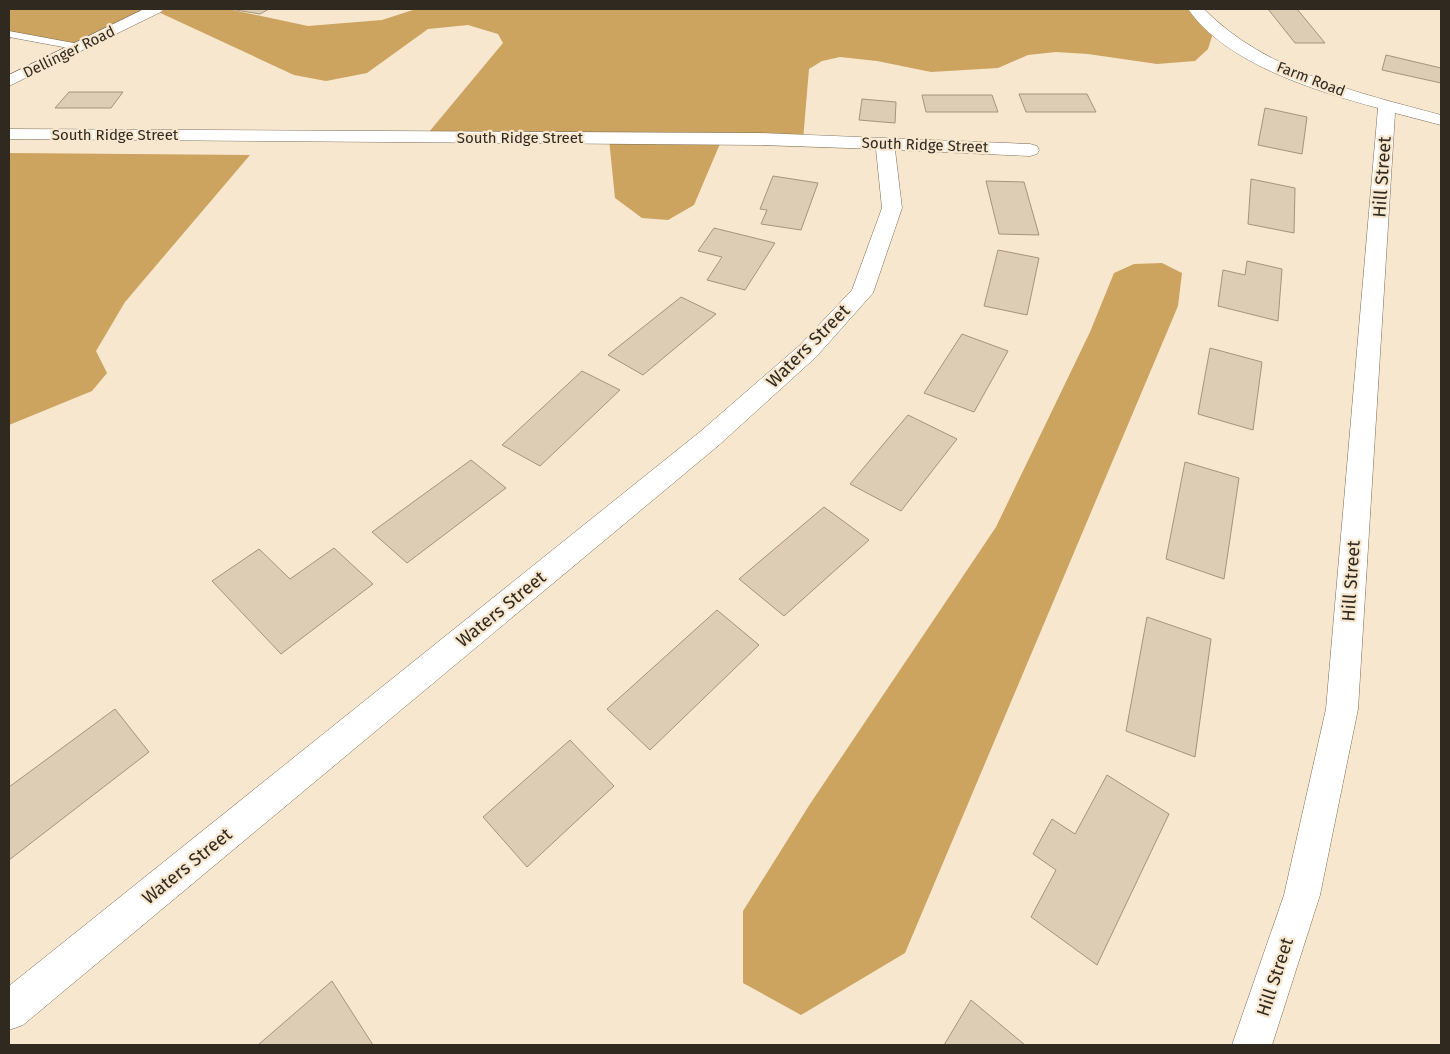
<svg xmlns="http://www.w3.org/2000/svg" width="1450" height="1054" font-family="'Fira Sans',sans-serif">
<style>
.forest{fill:#cca35f}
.building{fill:#decdb5;stroke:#a4947d}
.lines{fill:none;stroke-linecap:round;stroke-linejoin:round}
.service-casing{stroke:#796b55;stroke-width:1}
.minor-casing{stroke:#796b55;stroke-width:1}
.tertiary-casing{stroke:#796b55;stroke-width:1}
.service{fill:#fff;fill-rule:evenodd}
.minor{fill:#fff;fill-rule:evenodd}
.tertiary{fill:#fff;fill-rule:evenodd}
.labels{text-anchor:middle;stroke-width:4.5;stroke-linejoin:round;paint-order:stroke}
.far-street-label{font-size:15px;fill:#2f291f;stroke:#f7e7ce}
.street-label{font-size:18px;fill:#2f291f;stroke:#f7e7ce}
</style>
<rect width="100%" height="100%" fill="#f7e7ce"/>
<g class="forest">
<polygon points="9,9 228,9 308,26 382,20 416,9 1192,9 1197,10 1214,30 1208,49 1195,61 1157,64 1088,54 1056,52 1028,55 998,68 931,72 877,61 840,57 822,61 809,69 803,140 722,139 694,205 668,220 642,218 615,198 609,139 424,138 503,43 498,34 468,25 428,29 367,73 326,81 294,75 154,10 79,47 19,36 9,39"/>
<polygon points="9,153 250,155 125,302 96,351 107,373 92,391 9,425"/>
<polygon points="1162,263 1182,273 1178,306 905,953 801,1015 743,983 743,911 810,804 996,527 1090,332 1114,273 1134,264"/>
</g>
<g class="building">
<polygon points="230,9 269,9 260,14"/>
<polygon points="1268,9 1297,9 1325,43 1295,43"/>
<polygon points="1386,55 1441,68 1441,83 1382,70"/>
<polygon points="69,92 123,92 111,108 55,108"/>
<polygon points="1019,94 1087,94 1096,112 1026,112"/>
<polygon points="922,95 992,95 998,112 926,112"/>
<polygon points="862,99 896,102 895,123 859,120"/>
<polygon points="1265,108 1307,117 1302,154 1258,145"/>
<polygon points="773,176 818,183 801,230 761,224 767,210 760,209"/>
<polygon points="1251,179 1295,188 1294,233 1248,224"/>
<polygon points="986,181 1024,182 1039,235 999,234"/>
<polygon points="714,228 775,243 745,290 707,280 722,257 698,251"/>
<polygon points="998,250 1039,258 1027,315 984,306"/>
<polygon points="1247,261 1282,269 1278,321 1218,306 1223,270 1245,275"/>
<polygon points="681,297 716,314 643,375 608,355"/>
<polygon points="962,334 1008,351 974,412 924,393"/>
<polygon points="1210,348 1262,362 1253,430 1198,414"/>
<polygon points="582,371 620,390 540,466 502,445"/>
<polygon points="908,415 957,439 901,511 850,484"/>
<polygon points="471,460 506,488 407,563 372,532"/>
<polygon points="1185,462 1239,478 1224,579 1166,559"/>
<polygon points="824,507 869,540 784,616 739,579"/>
<polygon points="334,548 373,584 281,654 212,581 259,549 290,579"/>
<polygon points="717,610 759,645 650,750 607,709"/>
<polygon points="1147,617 1211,639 1195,757 1126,731"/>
<polygon points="115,709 149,752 9,860 9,787"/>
<polygon points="570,740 614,786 527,867 483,817"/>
<polygon points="1107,775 1169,814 1097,965 1031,917 1056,870 1033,854 1052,819 1075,834"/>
<polygon points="332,981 373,1045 258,1045"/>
<polygon points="971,1000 1025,1045 944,1045"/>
</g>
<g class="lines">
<defs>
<polygon id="service" points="9,31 79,44 83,47 79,50 9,37"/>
<g id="minor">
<path d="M1188 9H1204C1266 72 1359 93 1441 115V125L1395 113 1358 709 1320 895 1272 1045H1232L1284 895 1326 709 1378 108C1316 91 1226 64 1188 9Z"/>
<polygon points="9,129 759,133 1030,144 1037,146 1039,150 1037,154 1030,156 895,150 902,208 873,293 816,357 719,445 23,1025 9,1030 9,986 701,431 800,345 852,290 882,208 876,149 759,145 9,139"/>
</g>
<polygon id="tertiary" points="144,9 164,9 161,12 9,86 9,75"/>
</defs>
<use href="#service" class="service-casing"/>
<use href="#minor" class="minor-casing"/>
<use href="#tertiary" class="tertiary-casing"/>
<use href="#service" class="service"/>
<use href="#minor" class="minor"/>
<use href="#tertiary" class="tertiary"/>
</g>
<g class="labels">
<g class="far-street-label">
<text transform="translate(69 52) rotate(-26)" y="5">Dellinger Road</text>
<text transform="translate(1311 79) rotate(21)" y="5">Farm Road</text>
<text x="115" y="140">South Ridge Street</text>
<text x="520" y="143">South Ridge Street</text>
<text transform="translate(925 145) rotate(2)" y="5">South Ridge Street</text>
</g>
<g class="street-label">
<text transform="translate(1382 177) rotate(-86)" y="6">Hill Street</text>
<text transform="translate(808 346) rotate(-45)" y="6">Waters Street</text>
<text transform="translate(1351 581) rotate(-86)" y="6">Hill Street</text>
<text transform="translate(501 609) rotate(-39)" y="6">Waters Street</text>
<text transform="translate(187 866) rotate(-39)" y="6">Waters Street</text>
<text transform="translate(1275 977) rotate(-72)" y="6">Hill Street</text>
</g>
</g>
<rect width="1450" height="1054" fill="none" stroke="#2f291f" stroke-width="20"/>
</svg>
